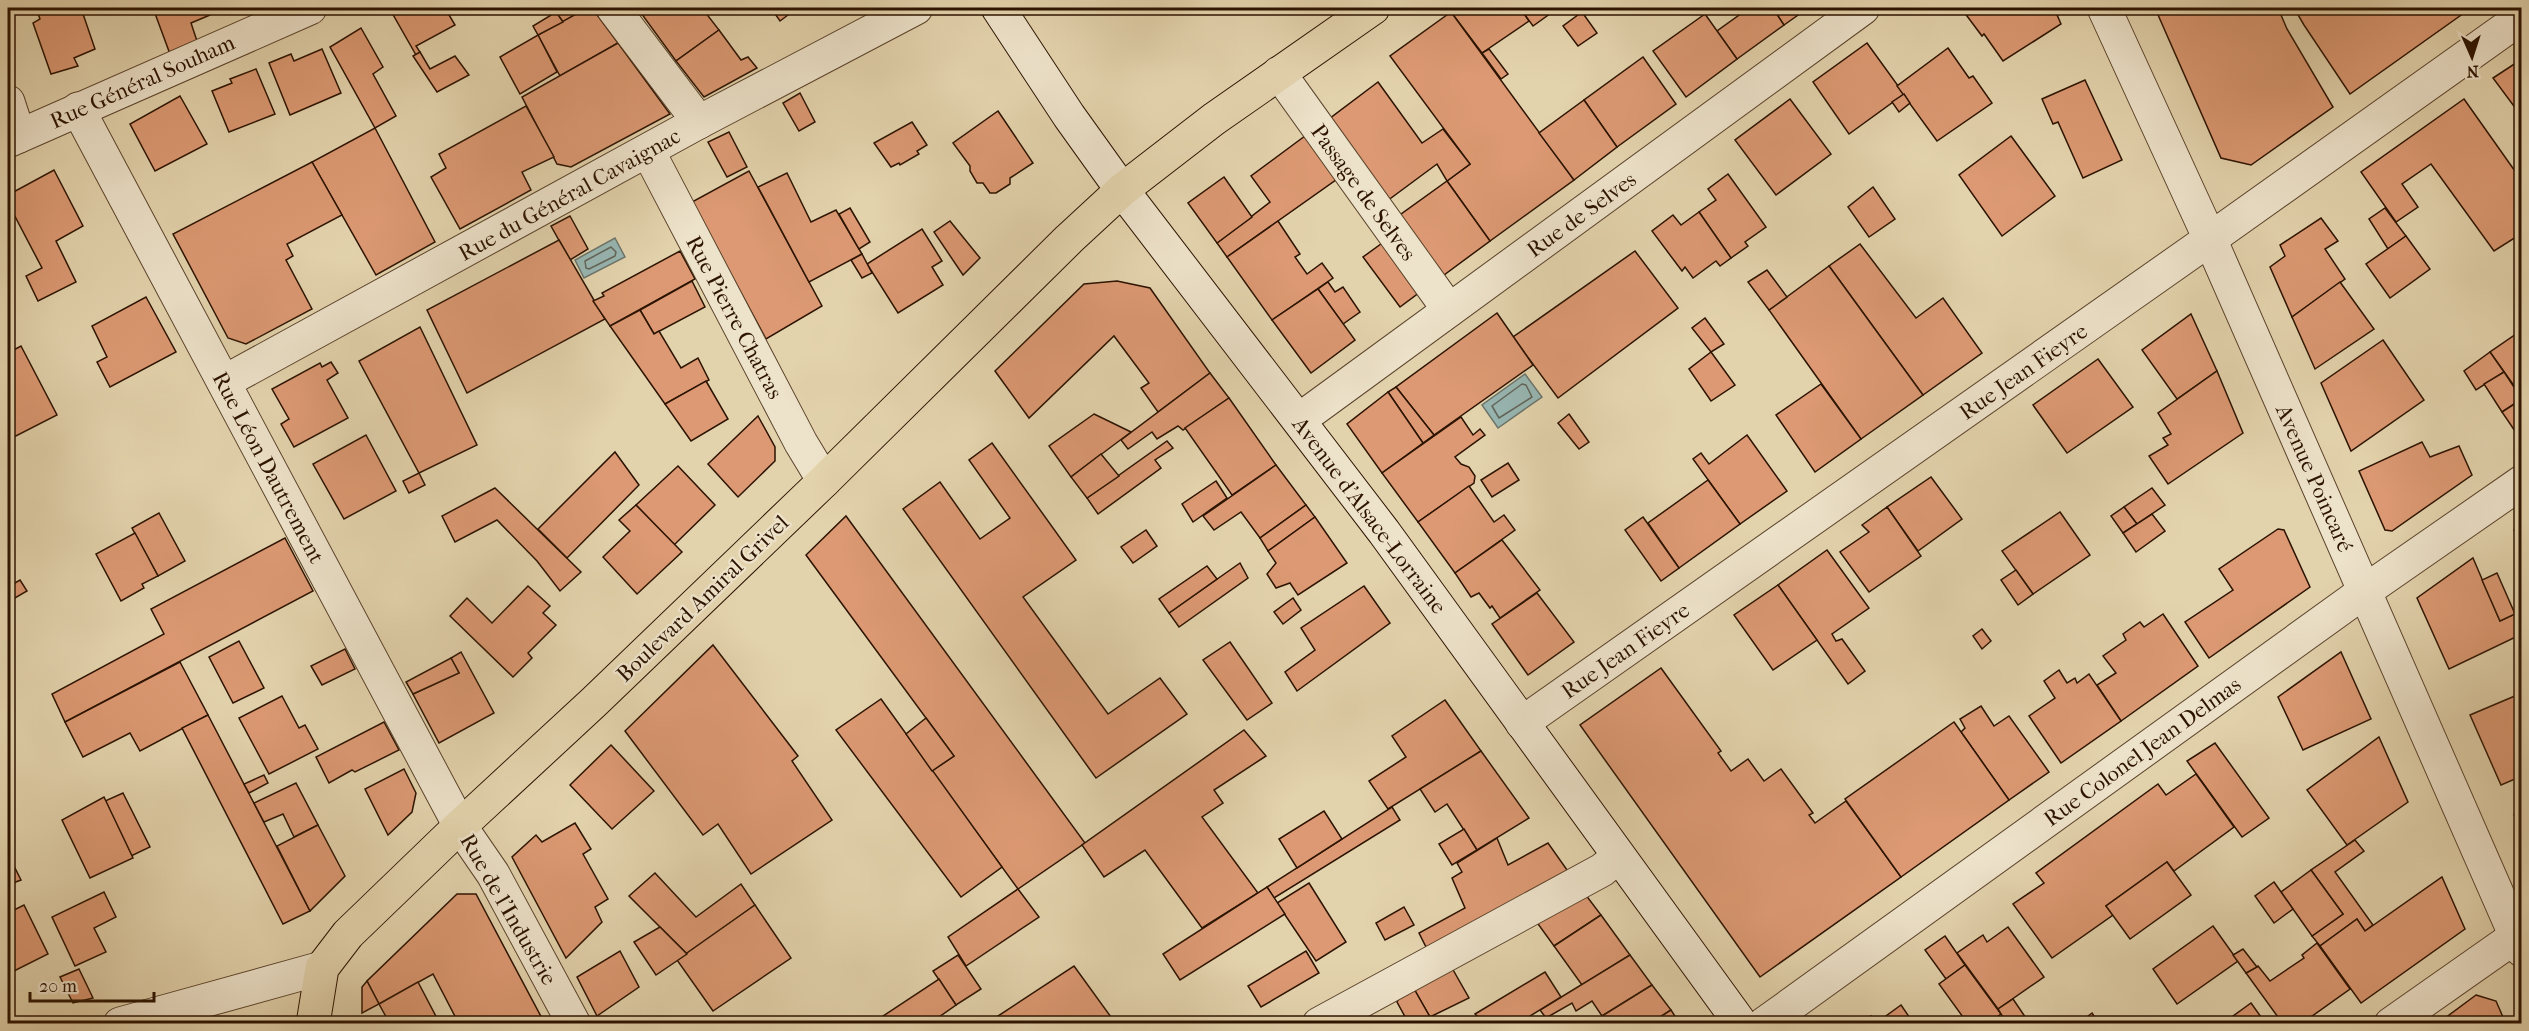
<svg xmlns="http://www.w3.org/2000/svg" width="2529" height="1031" font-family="'IM FELL French Canon',serif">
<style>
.water{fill:#97b6b2;stroke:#6c756b;stroke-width:1.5}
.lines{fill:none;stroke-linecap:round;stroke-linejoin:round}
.shore{stroke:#626459;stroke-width:1.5}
.building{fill:#dc9973;stroke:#2c1300;stroke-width:1.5}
.minor-casing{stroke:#5a432b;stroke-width:35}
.secondary-casing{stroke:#2c1300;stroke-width:35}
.primary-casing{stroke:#2c1300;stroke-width:35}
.minor{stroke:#ede2ca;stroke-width:33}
.secondary{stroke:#ede2ca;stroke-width:33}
.primary{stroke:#e3d3ad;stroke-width:33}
.labels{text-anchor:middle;stroke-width:4.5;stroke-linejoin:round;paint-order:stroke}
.street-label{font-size:22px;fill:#2c1300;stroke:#ede2ca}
</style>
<rect width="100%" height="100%" fill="#e3d3ad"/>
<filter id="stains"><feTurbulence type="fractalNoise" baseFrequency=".00333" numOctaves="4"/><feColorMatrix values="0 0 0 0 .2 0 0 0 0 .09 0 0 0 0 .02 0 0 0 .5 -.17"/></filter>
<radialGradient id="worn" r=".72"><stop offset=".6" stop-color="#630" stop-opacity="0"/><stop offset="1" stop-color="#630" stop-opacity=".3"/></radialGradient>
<g class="water">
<polygon points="615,238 625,257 584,278 575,260"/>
<polygon points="1525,374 1542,397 1498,428 1482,405"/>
</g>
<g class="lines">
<g class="shore">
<polygon points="611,247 616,252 615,256 589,269 586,268 585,261"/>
<polygon points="1522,384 1526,385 1532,397 1499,418 1492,406"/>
</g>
</g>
<g class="building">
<polygon points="36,8 81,8 95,49 74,58 78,66 51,74 33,23 40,19"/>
<polygon points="153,8 208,8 210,15 191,23 198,44 170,54"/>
<polygon points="250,8 273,8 252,15"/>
<polygon points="397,8 445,8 455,25 416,46 420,52 416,55 391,11"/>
<polygon points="553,8 587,8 563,22"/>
<polygon points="587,8 592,8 618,43 560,76 538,35"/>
<polygon points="648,8 702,8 719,30 676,61 641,13"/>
<polygon points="771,8 788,8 792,12 780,21"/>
<polygon points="1457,8 1520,8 1529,21 1482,53 1451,12"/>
<polygon points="1520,8 1558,8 1533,26"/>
<polygon points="1749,8 1773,8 1784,25 1737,59 1717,31"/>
<polygon points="1773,8 1808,8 1784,25"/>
<polygon points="1961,8 2054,8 2061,24 2003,61 1984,34 1982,36"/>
<polygon points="2155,8 2278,8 2287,29 2333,107 2251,165 2221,158"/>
<polygon points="2294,8 2471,8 2350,94 2304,25"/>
<polygon points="556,12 563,22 538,35 533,26"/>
<polygon points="1451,12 1574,180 1490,241 1447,181 1470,164 1390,56"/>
<polygon points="1582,12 1597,33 1578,46 1563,26"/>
<polygon points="1705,14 1737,59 1686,97 1653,51"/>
<polygon points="361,28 383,67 373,74 396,116 375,128 330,47"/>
<polygon points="719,30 741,60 748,57 757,68 704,97 676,61"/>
<polygon points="538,35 557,72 520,94 500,57"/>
<polygon points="618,43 670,114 571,167 557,164 522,97"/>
<polygon points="1867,43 1904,94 1849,134 1813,82"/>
<polygon points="1948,48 1969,78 1973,76 1992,103 1937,141 1897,86"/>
<polygon points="322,49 341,93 290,115 269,63 291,54 294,61"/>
<polygon points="1489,49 1508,74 1501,79 1482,53"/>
<polygon points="420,52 430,69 455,56 469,75 437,92 413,56"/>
<polygon points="1643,57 1676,104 1617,147 1584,100"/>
<polygon points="2522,59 2522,117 2493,78"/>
<polygon points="256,69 275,114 229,132 212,91 232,83 230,79"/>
<polygon points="2085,80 2122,160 2083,178 2058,122 2053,124 2042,99"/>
<polygon points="1378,82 1422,143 1443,129 1470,164 1447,181 1437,164 1387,201 1329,119"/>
<polygon points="800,93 815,122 799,131 783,103"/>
<polygon points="1904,94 1910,103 1899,112 1892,102"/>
<polygon points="180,96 207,144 155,171 130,124"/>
<polygon points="1790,99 1831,154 1776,195 1735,140"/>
<polygon points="2464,99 2522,181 2522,245 2516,237 2494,251 2431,164 2402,184 2418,207 2396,222 2361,172"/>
<polygon points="1584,100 1617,147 1574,180 1539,133"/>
<polygon points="526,106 554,157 522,172 531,190 460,229 431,177 446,168 439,154"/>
<polygon points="998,111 1033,163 1010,178 1010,184 996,193 990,193 983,183 977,183 970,171 970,166 953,143"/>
<polygon points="912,122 927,145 917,151 919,154 900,165 899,163 891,167 874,143"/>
<polygon points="375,128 435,242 376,275 312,162"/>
<polygon points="729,132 747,167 727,177 708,142"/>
<polygon points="1309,133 1340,177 1227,257 1217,243 1270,202 1251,176"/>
<polygon points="2011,136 2055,196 2002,236 1959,175"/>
<polygon points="312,162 342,215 287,244 293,256 286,260 312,309 246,344 228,338 173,234"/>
<polygon points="54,170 83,226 56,241 76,282 38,301 26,276 42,268 8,203 8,195"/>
<polygon points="749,171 822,306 766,339 692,202"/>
<polygon points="787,173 811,222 836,210 862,254 809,282 758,187"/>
<polygon points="1728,174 1766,227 1745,242 1748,246 1731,258 1699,212 1716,200 1708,189"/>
<polygon points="1224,177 1252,217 1217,243 1188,203"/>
<polygon points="1447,181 1490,241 1440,278 1397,217"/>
<polygon points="1873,187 1895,219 1869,237 1848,207"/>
<polygon points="850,208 870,242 859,249 839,214"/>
<polygon points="2385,208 2406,236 2388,249 2369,219"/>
<polygon points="1699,212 1731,258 1720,266 1716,261 1693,278 1685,267 1682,271 1652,231 1673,215 1681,225"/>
<polygon points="570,216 588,249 570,260 551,226"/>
<polygon points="2321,218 2338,241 2325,249 2345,279 2292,317 2270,267 2285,256 2280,245"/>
<polygon points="950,221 980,258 963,275 934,232"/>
<polygon points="1278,221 1300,254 1295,257 1307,274 1322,263 1333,278 1272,320 1227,257"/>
<polygon points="922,229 942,261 932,267 943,285 898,313 867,264"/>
<polygon points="2406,236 2430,269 2390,298 2366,264"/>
<polygon points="559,240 605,319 467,393 427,310"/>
<polygon points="1385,241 1420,292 1400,307 1363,257"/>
<polygon points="1860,244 1916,318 1943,298 1982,353 1923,395 1829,266"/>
<polygon points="680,251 695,279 610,326 593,301 604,296 602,293"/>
<polygon points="1635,251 1678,308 1558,398 1513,337"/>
<polygon points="862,254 872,273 862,278 851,260"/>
<polygon points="1829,266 1923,395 1861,439 1769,310"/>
<polygon points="1767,270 1787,297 1769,310 1748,282"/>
<polygon points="692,281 705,307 654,334 640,310"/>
<polygon points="1117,281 1150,288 1210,373 1158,412 1141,388 1149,383 1114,336 1029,418 995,371 1084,284"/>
<polygon points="1328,282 1335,292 1343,287 1360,312 1343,324 1318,289"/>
<polygon points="2340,282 2374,329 2315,369 2292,317"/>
<polygon points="1318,289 1355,340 1311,373 1272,320"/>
<polygon points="146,297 176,352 110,387 97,362 107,357 92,326"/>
<polygon points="640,310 654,334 659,331 681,368 698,358 709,380 665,404 610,326"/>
<polygon points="1497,313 1533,365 1434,435 1396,387"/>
<polygon points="2191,314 2217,371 2177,399 2142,350"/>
<polygon points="1705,318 1724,344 1711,352 1692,328"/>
<polygon points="420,327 477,445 419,473 359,361"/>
<polygon points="2522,330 2522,397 2490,352"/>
<polygon points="2383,340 2424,400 2351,451 2321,383"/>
<polygon points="21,346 57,415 8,440 8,353"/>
<polygon points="1711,352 1735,385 1711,401 1689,369"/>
<polygon points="2490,352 2504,372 2476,390 2464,371"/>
<polygon points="2098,359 2133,407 2067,453 2033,405"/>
<polygon points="331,362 338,373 327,380 348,418 294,447 281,424 289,419 272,389 320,363 322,367"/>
<polygon points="2217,371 2243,433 2168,484 2149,456 2168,445 2163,438 2171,434 2158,413"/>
<polygon points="2504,372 2522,399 2502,412 2484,384"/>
<polygon points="1210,373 1229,398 1183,430 1178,426 1157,439 1152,432 1128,449 1121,440"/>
<polygon points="706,381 728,419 691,441 665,404"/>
<polygon points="1821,384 1861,439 1815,472 1776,415"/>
<polygon points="1396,387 1434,435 1423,443 1388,392"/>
<polygon points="1388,392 1423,443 1382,473 1347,424"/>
<polygon points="1229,398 1276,465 1232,495 1185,428"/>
<polygon points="2522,399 2522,440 2521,440 2502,412"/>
<polygon points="1094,414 1131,432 1071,477 1049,446"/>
<polygon points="1569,414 1589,442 1579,449 1558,423"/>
<polygon points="758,416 775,447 775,461 738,497 708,464"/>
<polygon points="1461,417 1473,435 1480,429 1485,435 1455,457 1461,464 1469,467 1475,476 1474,483 1418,522 1382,473"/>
<polygon points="366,435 396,491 344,519 313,464"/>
<polygon points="1747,435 1787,491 1740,524 1693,459 1701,453 1709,464"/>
<polygon points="1167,441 1173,448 1155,460 1161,468 1098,514 1087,498"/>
<polygon points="2422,442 2430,457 2459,446 2472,475 2392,531 2385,530 2359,471"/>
<polygon points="992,443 1076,560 1023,597 1108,714 1160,678 1187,714 1096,778 903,509 940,482 980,539 1010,518 969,460"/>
<polygon points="615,452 639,485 567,558 538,529"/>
<polygon points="1101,454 1119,476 1087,498 1071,477"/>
<polygon points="1508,463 1519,480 1492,497 1481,480"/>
<polygon points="1276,465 1306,505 1260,538 1241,512 1214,530 1203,516"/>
<polygon points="678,466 715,505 674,545 636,505"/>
<polygon points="419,473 425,485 409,493 403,481"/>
<polygon points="1931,477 1962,519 1918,551 1887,507"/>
<polygon points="1708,480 1740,524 1679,568 1648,523"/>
<polygon points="1216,481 1227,498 1193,522 1182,504"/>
<polygon points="1469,486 1494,522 1504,515 1515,530 1455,573 1418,522"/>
<polygon points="495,488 581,572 560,591 537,561 497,520 455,542 442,516"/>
<polygon points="2152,488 2165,505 2137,524 2124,507"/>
<polygon points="636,505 682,552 637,594 603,557 630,531 619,520"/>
<polygon points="1306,505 1315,517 1268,551 1260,538"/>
<polygon points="1887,507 1921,556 1869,592 1840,552 1869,532 1862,525"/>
<polygon points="2124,507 2137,524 2123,533 2111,516"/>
<polygon points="2060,512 2090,555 2033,594 2002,551"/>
<polygon points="159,513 185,561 158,576 132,528"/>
<polygon points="2152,514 2165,531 2136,552 2123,533"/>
<polygon points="846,516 1085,843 1018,889 932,771 954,756 806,555"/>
<polygon points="1315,517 1347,563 1298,595 1290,583 1276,588 1267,574 1276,563 1268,551"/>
<polygon points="1643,517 1679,568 1661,581 1625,530"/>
<polygon points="2522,524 2522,548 2514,530"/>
<polygon points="2278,529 2284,530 2310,587 2209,658 2185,622 2233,590 2219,569"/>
<polygon points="1146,530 1157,546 1133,563 1121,547"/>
<polygon points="135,533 158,576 142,584 144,588 121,601 96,554"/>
<polygon points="285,538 313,591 65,722 52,694 164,634 151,609"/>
<polygon points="1502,540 1540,590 1500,618 1492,606 1490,608 1479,593 1471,597 1455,573"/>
<polygon points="1827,550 1869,608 1832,634 1836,641 1842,639 1865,671 1848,684 1778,585"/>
<polygon points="2473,558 2500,621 2517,613 2522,623 2522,634 2449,669 2417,598"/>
<polygon points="1240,563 1248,578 1179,627 1169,613"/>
<polygon points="1207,566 1217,579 1169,613 1159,599"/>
<polygon points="2016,570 2033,594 2018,605 2001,580"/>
<polygon points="2497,573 2515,614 2500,621 2482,580"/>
<polygon points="20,580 27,591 8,602 8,587"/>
<polygon points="1778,585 1817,640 1773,670 1734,615"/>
<polygon points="528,586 550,606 543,613 556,625 528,653 532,658 513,677 450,616 467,598 492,623"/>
<polygon points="1364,586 1390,623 1297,691 1285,672 1315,650 1301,628"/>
<polygon points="1537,593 1574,642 1528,675 1492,624"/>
<polygon points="1293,598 1301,610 1283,624 1274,612"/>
<polygon points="2163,614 2198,666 2121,721 2097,685 2116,673 2103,656 2126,640 2123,634 2140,622 2144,627"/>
<polygon points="1982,629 1991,641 1982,649 1973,636"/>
<polygon points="239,641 264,688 233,703 209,657"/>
<polygon points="1230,642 1272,703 1247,720 1203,660"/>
<polygon points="713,645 798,756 792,761 832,820 751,874 718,824 703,835 625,731"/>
<polygon points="345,649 355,669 322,685 311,666"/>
<polygon points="461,652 494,713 439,743 413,694 459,673 451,658"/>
<polygon points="2341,652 2371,719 2303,750 2278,697"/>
<polygon points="451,658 459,673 413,694 406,682"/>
<polygon points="180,662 208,715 140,751 130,733 83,757 65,722"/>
<polygon points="1661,668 1721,751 1718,753 1731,771 1748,759 1764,781 1781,769 1813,813 1809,815 1815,823 1846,801 1901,877 1760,977 1580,725"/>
<polygon points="2059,670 2067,683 2075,678 2077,683 2089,674 2121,721 2061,763 2029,716 2055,698 2044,681"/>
<polygon points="2522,693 2522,776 2501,785 2470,715"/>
<polygon points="282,696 299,728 305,725 318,749 269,774 239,718"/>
<polygon points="881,699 1002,867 961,897 836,730"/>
<polygon points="1445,700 1481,751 1388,809 1369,781 1406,757 1392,736"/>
<polygon points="1981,706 1994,726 2009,716 2049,772 2009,800 1961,732 1965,728 1960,719"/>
<polygon points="208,715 310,911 283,924 182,728"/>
<polygon points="926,718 954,756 932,771 906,734"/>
<polygon points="384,722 399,750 355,772 352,770 329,783 316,757"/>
<polygon points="1954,722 2009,800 1901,877 1845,799"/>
<polygon points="1244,730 1266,756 1214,790 1223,803 1202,817 1258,893 1202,928 1145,850 1104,877 1082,845"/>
<polygon points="2379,737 2408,802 2347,845 2307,790"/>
<polygon points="2215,743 2269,818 2242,837 2187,761"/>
<polygon points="611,745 654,791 612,829 570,785"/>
<polygon points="1481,751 1529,818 1477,850 1447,804 1435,812 1420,789"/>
<polygon points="404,769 416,793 412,812 388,835 365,789"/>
<polygon points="2196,774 2234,827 2174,871 2167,862 2106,906 2113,915 2052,958 2013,904 2044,883 2036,873 2158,784 2166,795"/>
<polygon points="264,775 268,783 249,793 244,784"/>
<polygon points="296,783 318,825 294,837 283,814 264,822 254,803"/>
<polygon points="123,793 150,847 131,856 105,801"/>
<polygon points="104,797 133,858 90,878 62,820"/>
<polygon points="1392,807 1400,820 1274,898 1267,887"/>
<polygon points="1324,811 1342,839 1297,868 1279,839"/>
<polygon points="2522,812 2522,833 2514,815"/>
<polygon points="575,823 591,849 583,854 608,899 595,907 602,922 566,958 512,857 536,835 542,842"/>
<polygon points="318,825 345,876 310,911 277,846"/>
<polygon points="1464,829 1477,850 1452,865 1439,844"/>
<polygon points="1497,838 1508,865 1548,843 1572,877 1429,953 1419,933 1465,908 1452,878 1462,872 1457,863"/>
<polygon points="2355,840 2364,851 2335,872 2373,925 2365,931 2357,919 2320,946 2312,936 2343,914 2311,870"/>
<polygon points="2167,862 2191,895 2130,939 2106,906"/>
<polygon points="14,866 21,880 13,883 8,868"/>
<polygon points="2311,870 2343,914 2312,936 2281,892"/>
<polygon points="655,873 696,917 741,884 755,905 687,954 629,896"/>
<polygon points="2442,877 2465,929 2361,1003 2320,946 2357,919 2365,931"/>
<polygon points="2274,882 2293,909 2274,923 2255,896"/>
<polygon points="1309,883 1346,942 1316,961 1277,903"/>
<polygon points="1267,887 1285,914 1180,980 1163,954"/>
<polygon points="1018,889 1039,917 966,966 948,937"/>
<polygon points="1582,890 1601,915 1554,946 1533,917"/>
<polygon points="104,892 116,917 94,928 106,952 75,966 52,917"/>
<polygon points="457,894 476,894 545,1024 459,1024 433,974 379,1004 367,981"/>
<polygon points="24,905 48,954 8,974 8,913"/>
<polygon points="755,905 791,958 713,1011 677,960"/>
<polygon points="1404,907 1414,925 1385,940 1376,923"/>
<polygon points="1601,915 1630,955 1582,985 1554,946"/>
<polygon points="2213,926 2238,961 2177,1004 2153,969"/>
<polygon points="660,927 687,954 656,975 634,942"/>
<polygon points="2008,927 2044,977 1998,1009 1957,953 1983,935 1987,942"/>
<polygon points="1945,936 1965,965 1946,979 1925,950"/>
<polygon points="2317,943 2350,989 2301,1024 2283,1024 2246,973 2258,966 2270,981 2304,958 2302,955"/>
<polygon points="2243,949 2257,967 2246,973 2233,955"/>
<polygon points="620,951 639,987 597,1016 577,977"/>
<polygon points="1306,951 1319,973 1261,1007 1248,986"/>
<polygon points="958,955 981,989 956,1005 933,971"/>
<polygon points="1630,955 1652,985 1602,1016 1592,1001 1576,1011 1572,1003 1546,1018 1540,1010"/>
<polygon points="1448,961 1469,998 1430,1017 1409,980"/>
<polygon points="1965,965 2001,1014 1988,1024 1968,1024 1939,984"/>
<polygon points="1074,966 1116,1024 1003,1024 998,1016"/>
<polygon points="79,969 93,998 73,1003 60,977"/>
<polygon points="1545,972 1561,997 1517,1024 1465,1024 1477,1016 1475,1014"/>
<polygon points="939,979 956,1005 929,1024 871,1024"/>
<polygon points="1409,980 1434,1024 1409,1024 1397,1002"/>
<polygon points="367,981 379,1004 362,1013 362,987"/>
<polygon points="418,982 440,1024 390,1024 379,1004"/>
<polygon points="1652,985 1671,1010 1649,1024 1607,1024 1602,1016"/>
<polygon points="2476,995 2496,1001 2506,1024 2437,1024"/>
<polygon points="2013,999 2030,1024 2008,1024 2001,1014 1998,1009"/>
<polygon points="2251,1003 2266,1024 2222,1024"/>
<polygon points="1901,1005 1914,1024 1862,1024 1871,1016 1879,1021"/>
<polygon points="1671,1010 1680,1024 1649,1024"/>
<polygon points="2092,1013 2099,1024 2078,1024"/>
<polygon points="269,1018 269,1024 234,1024"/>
</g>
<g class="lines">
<defs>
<g id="minor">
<polyline points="613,8 699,122"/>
<polyline points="2104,8 2210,239 2522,950"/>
<polyline points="1279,73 1449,310"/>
<polyline points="8,102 19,136"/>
<polyline points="78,109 460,826 493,874 574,1024"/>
<polyline points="8,141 310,8"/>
<polyline points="648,151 801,443 824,481"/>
<polyline points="224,382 699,122 916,8"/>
<polyline points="1299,420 1863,8"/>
<polyline points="1522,723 2210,239 2522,17"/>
<polyline points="120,1024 322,968"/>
<polyline points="1319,1024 1602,870 1618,857"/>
<polyline points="1764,1024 2365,591 2522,482"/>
<polyline points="2391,1024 2522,932"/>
</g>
<polyline id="secondary" points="998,8 1069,116 1122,190 1384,532 1741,1024"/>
<polyline id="primary" points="313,1024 322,968 348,934 460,826 594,702 824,481 1069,239 1122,190 1214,119 1373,8"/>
</defs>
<use href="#minor" class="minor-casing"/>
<use href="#secondary" class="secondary-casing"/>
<use href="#primary" class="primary-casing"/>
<use href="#minor" class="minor"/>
<use href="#secondary" class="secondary"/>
<use href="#primary" class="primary"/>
</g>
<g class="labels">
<g class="street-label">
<text transform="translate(142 81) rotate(-24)" y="8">Rue Général Souham</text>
<text transform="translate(1364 192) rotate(54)" y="8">Passage de Selves</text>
<text transform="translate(569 194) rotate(-29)" y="8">Rue du Général Cavaignac</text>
<text transform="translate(1581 214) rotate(-36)" y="8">Rue de Selves</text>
<text transform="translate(735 317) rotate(62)" y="8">Rue Pierre Chatras</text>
<text transform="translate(2023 371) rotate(-35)" y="8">Rue Jean Fieyre</text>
<text transform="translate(269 467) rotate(62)" y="8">Rue Léon Dautrement</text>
<text transform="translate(2315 478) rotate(66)" y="8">Avenue Poincaré</text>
<text transform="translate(1370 515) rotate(53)" y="8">Avenue d'Alsace-Lorraine</text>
<text transform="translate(702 598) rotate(-44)" y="8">Boulevard Amiral Grivel</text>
<text transform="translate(1625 650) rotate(-35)" y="8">Rue Jean Fieyre</text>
<text transform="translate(2142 751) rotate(-36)" y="8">Rue Colonel Jean Delmas</text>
<text transform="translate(509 909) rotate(60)" y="8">Rue de l'Industrie</text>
</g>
</g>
<rect width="2529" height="1031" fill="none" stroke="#e3d3ad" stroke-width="30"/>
<rect x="9" y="9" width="2511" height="1013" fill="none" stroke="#2c1300" stroke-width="3"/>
<rect x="15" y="15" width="2499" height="1001" fill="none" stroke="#2c1300" stroke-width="1.5"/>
<g transform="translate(2472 57) rotate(177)" stroke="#ede2ca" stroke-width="4.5" paint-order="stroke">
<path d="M0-4.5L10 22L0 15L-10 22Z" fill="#2c1300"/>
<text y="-9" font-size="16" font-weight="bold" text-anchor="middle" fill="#2c1300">N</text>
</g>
<path d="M30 992v9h124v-9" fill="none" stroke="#2c1300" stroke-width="3"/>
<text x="39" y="992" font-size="18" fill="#2c1300" stroke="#ede2ca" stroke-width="4.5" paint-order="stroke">20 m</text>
<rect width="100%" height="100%" filter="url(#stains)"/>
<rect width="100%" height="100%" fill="url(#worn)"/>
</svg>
